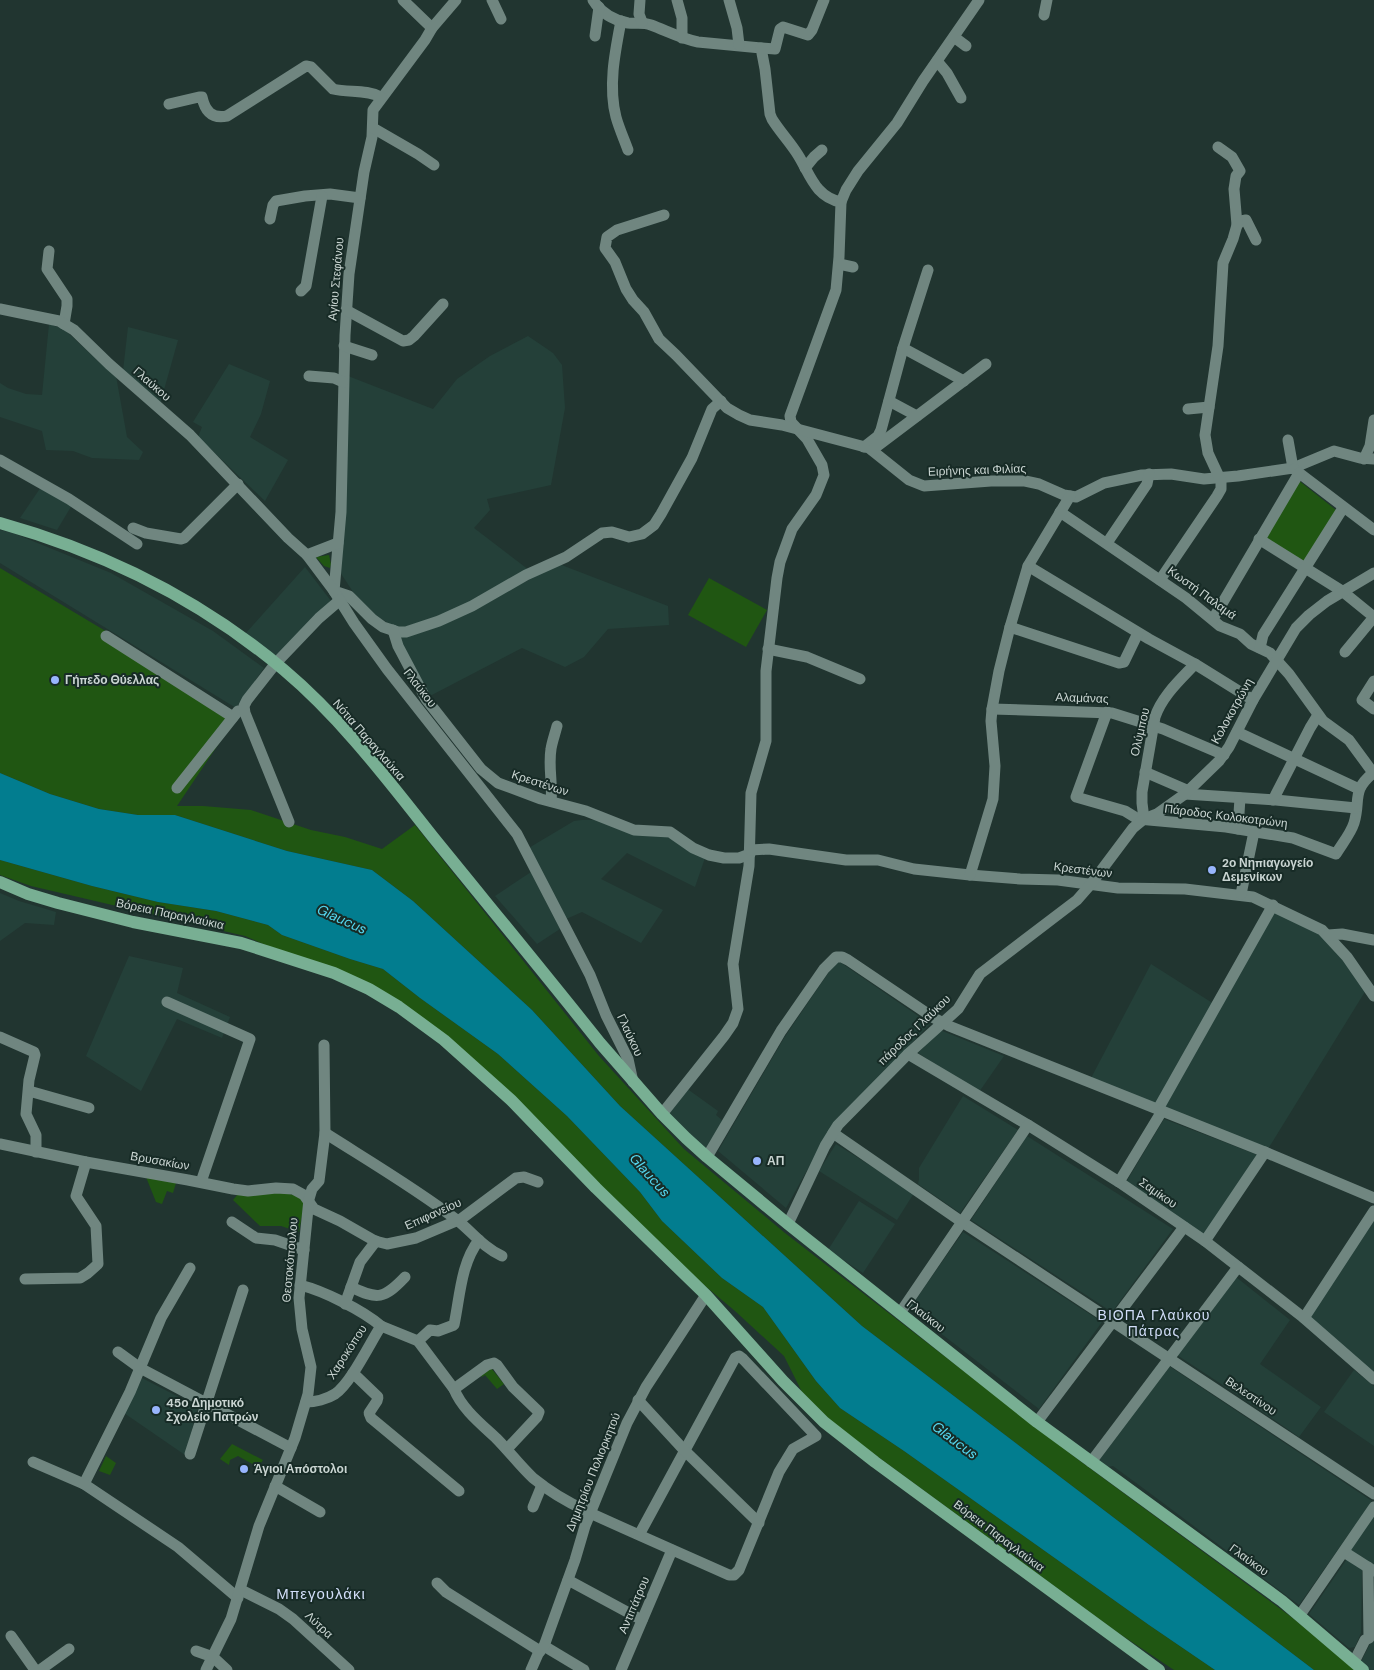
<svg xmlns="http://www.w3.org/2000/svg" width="1374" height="1670" font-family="'DM Sans',sans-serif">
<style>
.built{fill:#244039}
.green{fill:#205612}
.water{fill:#027d8f}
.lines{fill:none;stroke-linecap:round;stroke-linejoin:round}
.minor{stroke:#708680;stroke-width:11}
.major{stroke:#78af93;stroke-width:12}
.poi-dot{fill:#98b5fd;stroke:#172b26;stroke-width:2}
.labels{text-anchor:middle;stroke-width:4;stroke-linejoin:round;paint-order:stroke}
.street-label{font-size:12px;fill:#cad5d2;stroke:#172b26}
.poi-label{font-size:12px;font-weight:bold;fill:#cad5d2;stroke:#172b26;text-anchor:start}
.water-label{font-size:14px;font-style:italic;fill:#55d8f1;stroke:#172b26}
.neighbourhood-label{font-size:14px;letter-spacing:1px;fill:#d2def9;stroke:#172b26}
.quarter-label{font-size:15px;letter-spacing:1px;fill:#d2def9;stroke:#172b26}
</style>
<rect width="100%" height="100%" fill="#213530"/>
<g class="built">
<polygon points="49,324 64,329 98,361 116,376 127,437 143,452 139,460 92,458 73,451 46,450 42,431 0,417 0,383 8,388 26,394 42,395"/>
<polygon points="128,327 178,340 160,404 123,371"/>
<polygon points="528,336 553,353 562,365 565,408 551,485 487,499 490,510 474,528 529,570 470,605 399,629 369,612 359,601 338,569 348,376 433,409 457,379 490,356"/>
<polygon points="229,364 270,381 261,414 250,437 288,460 265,501 198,437 202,427 193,422"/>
<polygon points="41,487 72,505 57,530 20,518"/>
<polygon points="0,530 13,533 111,573 213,631 264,668 236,708 0,563"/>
<polygon points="559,564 668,606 669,625 608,629 584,657 565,667 522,648 428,697 398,638 496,597"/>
<polygon points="305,567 331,601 275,658 245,634"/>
<polygon points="582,820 600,820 667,834 705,858 695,887 627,853 601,879 663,910 641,943 582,912 564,920 527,849 574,821"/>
<polygon points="531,872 560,929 537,944 495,896"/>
<polygon points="0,893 19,901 56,912 54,925 25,923 0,941"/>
<polygon points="1275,908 1318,929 1366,990 1268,1149 1161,1109"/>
<polygon points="129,956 183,968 177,993 230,1017 222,1038 177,1019 141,1091 86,1056"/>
<polygon points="837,960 930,1024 831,1127 786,1208 718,1151 784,1038"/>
<polygon points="1151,964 1214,1004 1157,1107 1090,1080"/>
<polygon points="940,1030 1004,1056 979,1092 918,1053"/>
<polygon points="686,1088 718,1111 716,1115 723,1121 704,1153 665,1116"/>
<polygon points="963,1096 1018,1130 960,1213 918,1184 919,1179 919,1168"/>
<polygon points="1164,1119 1258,1155 1205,1236 1125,1184"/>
<polygon points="1027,1136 1173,1229 1112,1312 971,1220"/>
<polygon points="836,1144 914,1193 897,1220 819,1171"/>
<polygon points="859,1201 895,1224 863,1273 828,1250"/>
<polygon points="1374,1218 1374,1372 1308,1319"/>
<polygon points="963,1232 1102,1322 1039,1409 909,1309"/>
<polygon points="1236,1277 1290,1320 1260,1364 1321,1407 1299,1437 1238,1395 1177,1355"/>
<polygon points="1169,1366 1372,1501 1299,1605 1147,1491 1113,1466 1107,1467 1100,1461 1100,1457"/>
<polygon points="1354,1370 1374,1386 1374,1446 1324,1412"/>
<polygon points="142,1378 198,1407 185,1455 124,1413"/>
<polygon points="1374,1507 1374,1571 1344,1552"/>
<polygon points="1347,1559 1362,1569 1361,1633 1355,1647 1349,1648 1309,1614"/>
<polygon points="1374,1641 1374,1670 1368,1670 1360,1663 1371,1642"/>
</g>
<g class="green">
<polygon points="1298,480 1336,510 1303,563 1263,538"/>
<polygon points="329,555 331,564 330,568 324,566 316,557"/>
<polygon points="0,568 129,645 238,715 177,806 203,806 251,810 311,830 345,837 382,849 415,825 599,1056 684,1149 785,1233 1080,1461 1294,1619 1355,1670 1314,1670 862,1326 620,1106 532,1010 413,901 372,870 287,851 175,815 138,815 99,809 50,794 0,773"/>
<polygon points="709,578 767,610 746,647 688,615"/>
<polygon points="0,860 92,886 158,902 216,911 268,925 282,935 350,959 383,969 420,998 498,1054 567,1116 640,1192 662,1221 722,1278 763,1307 816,1381 840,1408 904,1451 1149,1625 1215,1670 1174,1670 1117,1632 836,1426 802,1392 784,1356 735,1311 685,1269 601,1187 529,1111 384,996 245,936 31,886 0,875"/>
<polygon points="146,1177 176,1183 173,1193 167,1191 162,1204 156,1202"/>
<polygon points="272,1191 300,1196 304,1204 299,1232 281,1226 260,1226 233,1200 238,1194"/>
<polygon points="491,1368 504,1384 497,1389 485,1375 482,1377 481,1376"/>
<polygon points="232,1444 263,1460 258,1467 238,1456 230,1460 229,1465 220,1459"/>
<polygon points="106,1456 116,1463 110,1475 99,1471"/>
</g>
<polygon class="water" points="0,773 50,794 99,809 138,815 175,815 287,851 372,870 413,901 532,1010 620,1106 862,1326 1314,1670 1215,1670 1149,1625 904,1451 840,1408 816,1381 763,1307 722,1278 662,1221 640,1192 567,1116 498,1054 420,998 383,969 350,959 282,935 268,925 216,911 158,902 92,886 0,860"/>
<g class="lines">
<g class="minor">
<polyline points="403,0 432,28"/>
<polyline points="456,0 432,28 425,40 373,110 372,137 364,172 349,274 345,335 341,512 334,591 349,596 372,619 383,627 398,632 406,632 439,621 472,606 526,575 566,557 602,533 612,532 629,537 642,534 654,525 661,514 692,458 712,409 721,401"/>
<polyline points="492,0 501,19"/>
<path d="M593 0C601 13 613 20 628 23 636 24 643 22 651 25 667 31 682 39 698 42L761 48 765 69 770 114 772 119C780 132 790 142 798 155 810 174 815 197 841 202L839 257 836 290 790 416 791 422 807 439 822 465 824 475 816 495 792 529 780 562 777 578 766 671V741L751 793 749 866 733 964 738 1009 733 1023 724 1036 662 1114"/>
<polyline points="640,0 639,14 642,22"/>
<polyline points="677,0 682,18 682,38"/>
<polyline points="729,0 737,28 739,45"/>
<polyline points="1044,15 1047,0"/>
<path d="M621 21C615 52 608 86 616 117 619 128 624 139 628 150"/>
<polyline points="595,36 599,7"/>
<polyline points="954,37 966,46"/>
<polyline points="761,48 775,49 780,29 783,27 808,35 812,30 824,0"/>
<polyline points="937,61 947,73 961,98"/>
<path d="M169 104 199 97H202C205 111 212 119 227 116L306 66 311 67 333 89C349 93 366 89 381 97"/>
<polyline points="373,128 418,154 434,165"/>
<polyline points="805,168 814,157 822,150"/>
<polyline points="841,202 846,190 858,171 897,123 923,81 979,0"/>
<polyline points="664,215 617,230 607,237 605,248 615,262 626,289 633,300 644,312 659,339 676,355 727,408 739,415 750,420 782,425 869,448 909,480 924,486 991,481 1025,481 1039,484 1064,495 1076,497 1104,483 1142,475 1171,474 1204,479 1238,476 1293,468 1334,451 1360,458 1374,459"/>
<polyline points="270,219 273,205 276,201 305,196 330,194 360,198"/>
<polyline points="1237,225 1241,221 1246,220 1256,240"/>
<polyline points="49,251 47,269 67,299 67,306 64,324"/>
<polyline points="839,264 853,267"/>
<polyline points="301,291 306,286 322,196"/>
<polyline points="0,309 59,321 74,330 109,364 190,435 288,538 307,555 334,591 354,623 387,669 517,834 590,975 606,1015 628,1059 633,1082"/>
<polyline points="346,310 403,341 409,340 414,336 443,304"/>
<polyline points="344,346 372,355"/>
<polyline points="903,348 964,381"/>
<polyline points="309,376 334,378 343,382"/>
<polyline points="889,401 917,416"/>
<polyline points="1188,409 1209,407"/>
<polyline points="1288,440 1293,468"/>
<polyline points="864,447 878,436 881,430 903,348 928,270"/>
<polyline points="872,450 986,364"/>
<polyline points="1364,459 1370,446 1374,420"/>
<polyline points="0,460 69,499 137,544"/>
<polyline points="1294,469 1374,530"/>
<polyline points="1060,512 1186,598 1220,626 1240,634 1251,644 1270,653 1289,674 1323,721 1349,740 1374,774"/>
<polyline points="133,528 146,533 181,539 184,538 238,484"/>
<polyline points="1259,539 1342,591 1374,617 1345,652"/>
<polyline points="1107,543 1147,484 1149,474"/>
<polyline points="307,555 338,543"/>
<polyline points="1028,566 1149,639 1195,664 1253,700"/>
<polyline points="1160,580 1217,496 1221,489 1221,481 1208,453 1205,435 1218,346 1223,263 1233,239 1237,225 1234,189 1236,176 1240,171 1232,157 1218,147"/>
<polyline points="1213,619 1299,473"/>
<polyline points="1010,627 1119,663 1124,662 1138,633"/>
<polyline points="393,630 398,646 426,699 481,769 498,783 541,799 586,811 634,830 670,832 693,848 709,855 724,858 739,858 750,854"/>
<polyline points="106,636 233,717"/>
<polyline points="1260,648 1263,635 1343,508"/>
<polyline points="768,649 807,657 860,679"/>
<polyline points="1374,681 1362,700 1374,709"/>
<polyline points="992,709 1112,713 1163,729 1224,755"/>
<path d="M1107 712 1076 797 1125 811 1138 819 1226 827 1293 838 1336 854C1342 844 1351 833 1354 823 1361 800 1351 791 1373 773"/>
<polyline points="1237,732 1359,789"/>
<polyline points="1145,772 1189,791"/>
<polyline points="177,788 238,711"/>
<polyline points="1185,794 1276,800 1356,808"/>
<polyline points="1273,800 1310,728 1318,715"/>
<path d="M551 801C553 784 548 767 551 749 552 742 555 734 557 726"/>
<path d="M1144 819 1142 803V792L1155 717C1162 696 1180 680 1195 664"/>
<polyline points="289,822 245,713 244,706 247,700 276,663 319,618 340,600"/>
<polyline points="1238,829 1240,798"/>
<polyline points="750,850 769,849 846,860 878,860 914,869 970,875 1020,879 1058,880 1118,888 1185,889 1253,897 1322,930 1347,957 1374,996"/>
<polyline points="970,875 993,799 995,766 991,721 992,709 999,671 1010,627 1028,566 1070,496"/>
<polyline points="1241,894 1254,832"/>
<polyline points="1328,935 1342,934 1374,940"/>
<polyline points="167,1002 250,1039 201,1182"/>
<polyline points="0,1037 34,1052 35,1055 29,1080 26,1114 36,1135 36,1152"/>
<polyline points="908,1054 1028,1125 1119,1182 1205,1241 1304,1318 1374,1379"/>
<polyline points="29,1091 89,1108"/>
<polyline points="1158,1109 1273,905"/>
<path d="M325 1133C369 1161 415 1188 457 1220 472 1232 484 1248 502 1256"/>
<polyline points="833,1133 962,1222 1374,1494"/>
<polyline points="0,1144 86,1162 188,1180 233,1189 248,1191 276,1188 293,1189 304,1195 314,1209 340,1221 375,1241 387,1244 416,1238 461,1219 516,1178 524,1177 538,1182"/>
<polyline points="707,1157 781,1031 824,969 836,957 842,957 848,960 934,1018 949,1026 1265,1152 1374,1198"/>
<polyline points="1119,1182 1162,1111"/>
<polyline points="232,1222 256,1238 275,1240 304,1250"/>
<polyline points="788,1224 825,1146 838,1125 908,1054 958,1009 980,974 1077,900 1091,884 1133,828 1144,819 1157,814 1185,794 1219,761 1229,747 1253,700 1296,628 1309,615 1327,601 1374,573"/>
<polyline points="1205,1241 1265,1152"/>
<polyline points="190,1268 161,1318 130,1392 84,1484 178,1547 238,1598"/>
<polyline points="25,1279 80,1278 88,1273 98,1264 96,1226 76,1196 86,1162"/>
<path d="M300 1285C324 1291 362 1310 381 1326 370 1343 351 1383 335 1394 327 1399 315 1402 306 1402"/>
<path d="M351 1287C378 1300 384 1299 405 1277"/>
<polyline points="345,1304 360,1262 376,1241"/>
<polyline points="900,1313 1028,1125"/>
<polyline points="1304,1318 1374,1211"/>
<path d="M381 1326 418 1341 454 1389C462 1409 481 1424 496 1438 509 1451 520 1466 533 1478 549 1491 567 1502 585 1510L590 1513C636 1534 682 1554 729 1575H734L739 1570 779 1472 793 1449 816 1436 743 1359 739 1356 735 1358 639 1535"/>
<path d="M418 1341 430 1330 438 1331 454 1325C460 1296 461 1263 479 1240"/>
<polyline points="118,1352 140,1368 291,1448"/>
<polyline points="353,1373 378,1397 377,1401 369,1413 371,1418 459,1491"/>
<polyline points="454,1389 487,1365 494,1363 497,1365 513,1387 539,1412 537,1417 507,1449"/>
<polyline points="638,1400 684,1450 759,1523"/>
<polyline points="1037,1422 1184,1227"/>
<polyline points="190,1454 243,1290"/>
<polyline points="33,1462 84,1484"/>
<polyline points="1091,1462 1238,1267"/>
<polyline points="275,1486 320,1512"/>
<polyline points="533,1507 542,1485"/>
<polyline points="1344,1552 1374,1571"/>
<polyline points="568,1580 642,1620"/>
<polyline points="437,1583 446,1592 540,1651"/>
<polyline points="241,1590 279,1609 293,1619 349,1670"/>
<polyline points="1300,1615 1374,1507"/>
<polyline points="11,1636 35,1670"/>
<polyline points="544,1646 584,1670"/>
<polyline points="196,1651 213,1657 227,1670"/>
<polyline points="1354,1662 1365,1640 1369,1638 1368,1567"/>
<polyline points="40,1670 69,1649"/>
<polyline points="206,1670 231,1619 259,1526 295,1438 308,1394 311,1367 302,1329 299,1298 309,1199 312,1189 319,1181 325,1133 324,1045"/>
<polyline points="531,1670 538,1654 544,1646 575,1560 585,1526 627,1423 646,1387 706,1295"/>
<polyline points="621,1670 672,1550"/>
</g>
<g class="major">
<path d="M0 523C104 552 201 600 284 670 341 718 387 779 433 837 489 906 545 974 600 1043L662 1114 686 1138 707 1157 788 1224 1037 1422 1282 1601 1363 1670"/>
<polyline points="0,882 28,894 58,903 133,922 241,943 269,952 334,973 369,989 399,1007 444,1040 511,1100 596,1188 706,1295 783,1381 824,1422 875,1462 1159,1670"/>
</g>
</g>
<g class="poi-dot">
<circle cx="55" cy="680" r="5"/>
<circle cx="1212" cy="870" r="5"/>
<circle cx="757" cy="1161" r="5"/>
<circle cx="156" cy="1410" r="5"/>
<circle cx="244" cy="1469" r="5"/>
</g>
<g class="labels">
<g class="street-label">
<text transform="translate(336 279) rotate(-85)" y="4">Αγίου Στεφάνου</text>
<text transform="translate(152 384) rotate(41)" y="4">Γλαύκου</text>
<text transform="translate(977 470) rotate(-2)" y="4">Ειρήνης και Φιλίας</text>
<text transform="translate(1202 593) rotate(36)" y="4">Κωστή Παλαμά</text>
<text transform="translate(420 688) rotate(52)" y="4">Γλαύκου</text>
<text transform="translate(1082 698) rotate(2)" y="4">Αλαμάνας</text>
<text transform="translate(1232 711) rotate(-61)" y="4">Κολοκοτρώνη</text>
<text transform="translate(1140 732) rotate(-77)" y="4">Ολύμπου</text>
<text transform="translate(369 740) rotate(49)" y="4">Νότια Παραγλαύκια</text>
<text transform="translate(540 783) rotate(18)" y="4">Κρεστένων</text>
<text transform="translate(1226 816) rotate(7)" y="4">Πάροδος Κολοκοτρώνη</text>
<text transform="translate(1083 870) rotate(7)" y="4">Κρεστένων</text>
<text transform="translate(170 914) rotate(12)" y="4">Βόρεια Παραγλαύκια</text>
<text transform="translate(914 1030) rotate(-44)" y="4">πάροδος Γλαύκου</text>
<text transform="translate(630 1035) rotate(65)" y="4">Γλαύκου</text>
<text transform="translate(160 1161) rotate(10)" y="4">Βρυσακίων</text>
<text transform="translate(1158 1193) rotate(35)" y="4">Σαμίκου</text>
<text transform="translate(433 1214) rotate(-24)" y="4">Επιφανείου</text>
<text transform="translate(290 1260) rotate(-85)" y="4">Θεοτοκόπουλου</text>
<text transform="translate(926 1316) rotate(38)" y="4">Γλαύκου</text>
<text transform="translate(347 1352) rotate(-57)" y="4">Χαροκόπου</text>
<text transform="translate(1251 1396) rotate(34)" y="4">Βελεστίνου</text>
<text transform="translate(593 1472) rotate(-68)" y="4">Δημητρίου Πολιορκητού</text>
<text transform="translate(999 1536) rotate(37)" y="4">Βόρεια Παραγλαύκια</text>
<text transform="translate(1249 1560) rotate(36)" y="4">Γλαύκου</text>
<text transform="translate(634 1605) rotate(-67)" y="4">Αντιπάτρου</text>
<text transform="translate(319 1625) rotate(43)" y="4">Λύτρα</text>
</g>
<g class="poi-label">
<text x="65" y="684">Γήπεδο Θύελλας</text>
<text x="1222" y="867">2ο Νηπιαγωγείο<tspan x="1222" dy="14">Δεμενίκων</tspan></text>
<text x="767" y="1165">ΑΠ</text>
<text x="166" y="1407">45ο Δημοτικό<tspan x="166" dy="14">Σχολείο Πατρών</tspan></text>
<text x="254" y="1473">Άγιοι Απόστολοι</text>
</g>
<g class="water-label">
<text transform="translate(342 919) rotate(24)" y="5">Glaucus</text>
<text transform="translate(650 1175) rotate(48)" y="5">Glaucus</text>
<text transform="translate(955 1440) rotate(37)" y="5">Glaucus</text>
</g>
<g class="neighbourhood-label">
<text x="1154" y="1320">ΒΙΟΠΑ Γλαύκου<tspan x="1154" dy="16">Πάτρας</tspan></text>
</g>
<g class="quarter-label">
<text x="321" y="1599">Μπεγουλάκι</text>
</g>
</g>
</svg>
